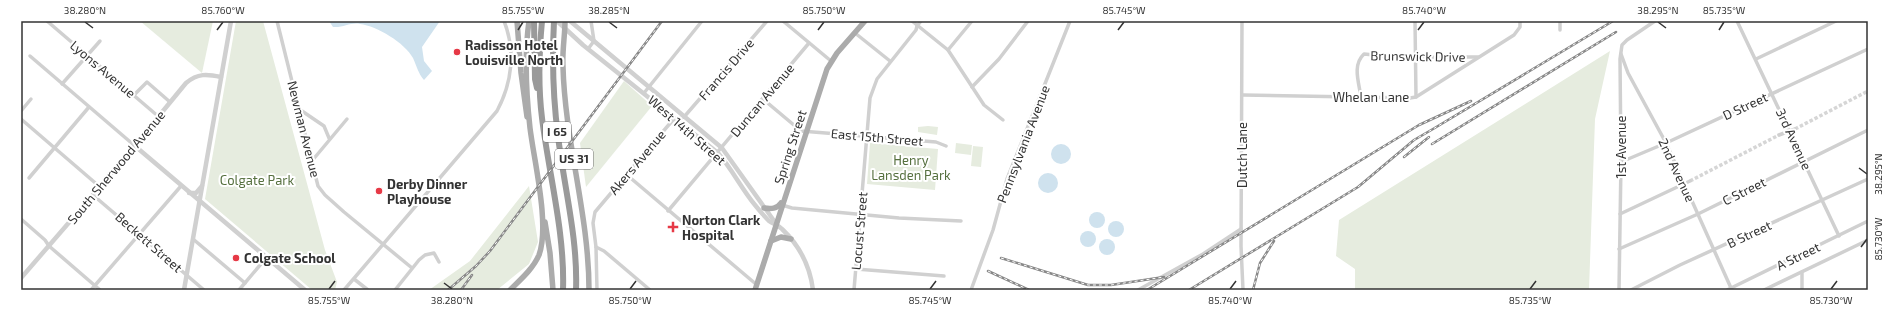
<svg xmlns="http://www.w3.org/2000/svg" width="1889" height="311" font-family="'Exo 2',sans-serif">
<style>
.green{fill:#e6ecdf}
.water{fill:#cfe2ee}
.lines{fill:none;stroke-linecap:round;stroke-linejoin:round}
.minor-tunnel{stroke:#d6d6d6;stroke-width:3.5;stroke-dasharray:3.5 2;stroke-linecap:butt}
.minor{stroke:#d0d0d0;stroke-width:3.5}
.tertiary{stroke:#d0d0d0;stroke-width:4.5}
.primary{stroke:#ababab;stroke-width:5.5}
.motorway{stroke:#9a9a9a;stroke-width:6}
.rail-casing{stroke:#888;stroke-width:2.5}
.rail{stroke:#fff;stroke-width:1;stroke-dasharray:3;stroke-linecap:butt}
.ticks{fill:none;stroke:#333;stroke-width:1.5}
.poi-dot{fill:#e63946;stroke:#fff;stroke-width:1.5}
.labels{text-anchor:middle;stroke-width:4;stroke-linejoin:round;paint-order:stroke}
.shield{fill:#fff;stroke:#707070;stroke-width:1}
.shield-label{font-size:12px;font-weight:bold;fill:#333}
.poi-label{font-size:13px;font-weight:bold;fill:#333;stroke:#fff;text-anchor:start}
.street-label{font-size:13px;fill:#333;stroke:#fff}
.park-label{font-size:13px;fill:#56703f;stroke:#fff}
.neatline{fill:none;stroke:#333;stroke-width:1.5}
.ticks-label{font-size:10px;text-anchor:middle;fill:#333}
</style>
<rect width="100%" height="100%" fill="#fff"/>
<g class="green">
<polygon points="140,21 213,21 202,73"/>
<polygon points="236,21 263,21 325,250 337,282 335,290 312,290 205,199"/>
<polygon points="1610,51 1595,119 1589,290 1355,290 1355,269 1336,256 1339,220"/>
<polygon points="624,81 652,106 586,187 580,143"/>
<polygon points="928,126 938,127 937,135 918,132 918,127"/>
<polygon points="870,143 938,149 935,190 867,184"/>
<polygon points="956,143 972,145 971,155 955,153"/>
<polygon points="973,146 983,147 981,167 971,166"/>
<polygon points="529,186 538,242 529,264 497,290 429,290 470,261"/>
</g>
<g class="water">
<path d="M329 21H440L422 47 424 61 432 71 424 80C418 73 417 67 413 58 405 43 377 26 360 24 351 22 343 28 333 27Z"/>
<circle cx="1061" cy="154" r="10"/>
<circle cx="1048" cy="183" r="10"/>
<circle cx="1097" cy="220" r="8"/>
<circle cx="1116" cy="229" r="8"/>
<circle cx="1088" cy="239" r="8"/>
<circle cx="1107" cy="247" r="8"/>
</g>
<g class="lines">
<g class="minor-tunnel">
<polyline points="1795,129 1868,91"/>
<polyline points="1690,181 1779,135"/>
</g>
<g class="minor">
<polyline points="47,21 159,117"/>
<polyline points="277,21 318,186 325,195 344,212 412,268"/>
<polyline points="783,21 831,61"/>
<polyline points="912,21 948,50 984,105 1003,120"/>
<polyline points="1242,21 1241,246 1243,290"/>
<polyline points="1415,21 1416,97"/>
<polyline points="1737,21 1839,236"/>
<polyline points="1867,21 1868,23"/>
<polyline points="1560,30 1560,21"/>
<polyline points="855,33 890,61"/>
<polyline points="588,49 594,41 591,21"/>
<polyline points="948,50 972,21"/>
<polyline points="1621,54 1628,73 1666,143 1731,288"/>
<polyline points="30,56 135,146"/>
<polyline points="1756,59 1836,21"/>
<polyline points="62,84 100,41"/>
<polyline points="972,87 999,59 1028,21"/>
<polyline points="644,93 702,21"/>
<polyline points="134,95 147,82 170,102"/>
<polyline points="1243,95 1410,98 1416,97 1514,35 1520,27 1520,21"/>
<path d="M1361 97C1359 83 1352 65 1364 54L1394 57H1478"/>
<polyline points="763,99 801,131 936,142 946,146"/>
<polyline points="299,109 324,126 329,138"/>
<polyline points="21,111 31,99"/>
<polyline points="21,119 100,187"/>
<polyline points="1779,135 1795,129"/>
<polyline points="311,162 347,119"/>
<polyline points="1621,162 1666,143 1868,49"/>
<polyline points="627,175 757,285"/>
<polyline points="29,178 89,107"/>
<polyline points="93,195 204,290"/>
<polyline points="782,205 792,208 899,218 961,221"/>
<polyline points="668,211 809,43"/>
<polyline points="1620,214 1690,181"/>
<polyline points="21,219 45,240 49,246 100,290"/>
<polyline points="193,239 245,283"/>
<polyline points="596,247 604,251 650,290"/>
<polyline points="1619,249 1698,214 1868,130"/>
<polyline points="856,269 944,276"/>
<polyline points="354,279 368,290"/>
<polyline points="91,290 181,186"/>
<polyline points="239,290 266,258"/>
<path d="M344 290 497 111C512 83 516 51 504 21"/>
<polyline points="395,290 419,260 425,255 434,253 439,262"/>
<polyline points="597,290 596,247 593,223 595,212 666,128 673,120 684,117 767,21"/>
<polyline points="854,290 870,98 877,79 916,30 917,26 921,21"/>
<polyline points="971,290 993,230 1007,179 1070,21"/>
<polyline points="1138,290 1203,254 1241,229"/>
<polyline points="1619,290 1621,162 1620,59 1622,45 1627,40 1655,21"/>
<polyline points="1631,290 1680,265 1868,179"/>
<polyline points="1727,290 1868,221"/>
<polyline points="1764,290 1868,240"/>
<polyline points="1802,290 1802,272"/>
</g>
<g class="tertiary">
<path d="M557 21 583 45 718 153C732 169 741 188 755 205 759 210 764 216 769 221 773 224 778 225 782 229 800 246 810 266 813 290"/>
<polyline points="570,21 722,148 777,225"/>
<polyline points="135,146 305,290"/>
<polyline points="189,193 196,193 202,186"/>
<path d="M21 278 117 167 186 83C198 73 207 74 221 77"/>
<polyline points="184,290 231,21"/>
</g>
<g class="primary">
<polyline points="517,21 521,73 527,117"/>
<path d="M565 21C565 36 562 51 563 67 565 142 589 215 589 290"/>
<path d="M764 208C771 209 777 209 781 203"/>
<polyline points="545,222 550,253 553,290"/>
<polyline points="771,241 781,237 791,239"/>
<path d="M510 290C520 280 533 269 539 255 550 225 534 161 530 128 526 92 524 57 529 21"/>
<polyline points="755,290 827,69 837,53 865,21"/>
</g>
<g class="motorway">
<polyline points="534,21 535,79 537,88"/>
<path d="M542 21C539 53 538 86 542 118 549 175 565 233 563 290"/>
<path d="M554 21C552 60 553 98 558 136 564 187 578 238 576 290"/>
</g>
<defs>
<g id="rail">
<polyline points="1432,144 1616,32"/>
<polyline points="1404,157 1429,137"/>
<polyline points="1001,258 1088,285 1111,285 1164,277"/>
<polyline points="988,271 1029,290"/>
<polyline points="448,290 476,266 490,251 662,21"/>
<polyline points="461,290 472,275"/>
<polyline points="1147,290 1419,125 1471,101"/>
<polyline points="1189,290 1358,187 1414,140 1433,129 1613,21"/>
<polyline points="1253,290 1260,263 1274,241"/>
</g>
</defs>
<use href="#rail" class="rail-casing"/>
<use href="#rail" class="rail"/>
</g>
<path class="ticks" d="M85 22 93 28M609 22 617 28M1658 22 1666 28M217 30 223 22M518 30 523 22M818 30 824 22M1118 30 1124 22M1418 30 1424 22M1719 30 1724 22M1859 168 1867 174M1861 247 1867 239M444 283 452 289M329 289 335 281M630 289 636 281M930 289 936 281M1230 289 1236 281M1530 289 1536 281M1831 289 1837 281"/>
<g class="poi-dot">
<circle cx="457" cy="52" r="4"/>
<circle cx="379" cy="191" r="4"/>
<path d="M671 221h4v4h4v4h-4v4h-4v-4h-4v-4h4z"/>
<circle cx="236" cy="258" r="4"/>
</g>
<g class="labels">
<g class="shield">
<rect x="543" y="122" width="28" height="20" rx="3"/>
<rect x="555" y="149" width="38" height="20" rx="3"/>
</g>
<g class="shield-label">
<text x="557" y="136">I 65</text>
<text x="574" y="163">US 31</text>
</g>
<g class="poi-label">
<text x="465" y="50">Radisson Hotel<tspan x="465" dy="15">Louisville North</tspan></text>
<text x="387" y="189">Derby Dinner<tspan x="387" dy="15">Playhouse</tspan></text>
<text x="682" y="225">Norton Clark<tspan x="682" dy="15">Hospital</tspan></text>
<text x="244" y="263">Colgate School</text>
</g>
<g class="street-label">
<text transform="translate(1418 56) rotate(1)" y="5">Brunswick Drive</text>
<text transform="translate(103 69) rotate(40)" y="5">Lyons Avenue</text>
<text transform="translate(726 69) rotate(-49)" y="5">Francis Drive</text>
<text x="1371" y="102">Whelan Lane</text>
<text transform="translate(762 100) rotate(-50)" y="5">Duncan Avenue</text>
<text transform="translate(1745 106) rotate(-25)" y="5">D Street</text>
<text transform="translate(304 129) rotate(76)" y="5">Newman Avenue</text>
<text transform="translate(687 130) rotate(41)" y="5">West 14th Street</text>
<text transform="translate(877 137) rotate(5)" y="5">East 15th Street</text>
<text transform="translate(1794 139) rotate(65)" y="5">3rd Avenue</text>
<text transform="translate(1023 144) rotate(-69)" y="5">Pennsylvania Avenue</text>
<text transform="translate(790 147) rotate(-72)" y="5">Spring Street</text>
<text transform="translate(1621 147) rotate(-90)" y="5">1st Avenue</text>
<text transform="translate(1242 155) rotate(-90)" y="5">Dutch Lane</text>
<text transform="translate(637 162) rotate(-50)" y="5">Akers Avenue</text>
<text transform="translate(116 167) rotate(-50)" y="5">South Sherwood Avenue</text>
<text transform="translate(1677 170) rotate(65)" y="5">2nd Avenue</text>
<text transform="translate(1744 191) rotate(-26)" y="5">C Street</text>
<text transform="translate(859 231) rotate(-85)" y="5">Locust Street</text>
<text transform="translate(1749 234) rotate(-25)" y="5">B Street</text>
<text transform="translate(149 242) rotate(41)" y="5">Beckett Street</text>
<text transform="translate(1798 256) rotate(-26)" y="5">A Street</text>
</g>
<g class="park-label">
<text x="911" y="165">Henry<tspan x="911" dy="15">Lansden Park</tspan></text>
<text x="257" y="185">Colgate Park</text>
</g>
</g>
<rect width="1889" height="311" fill="none" stroke="#ffffff" stroke-width="44"/>
<rect x="22" y="22" width="1845" height="267" class="neatline"/>
<g class="ticks-label">
<text x="85" y="14">38.280°N</text>
<text x="223" y="14">85.760°W</text>
<text x="523" y="14">85.755°W</text>
<text x="609" y="14">38.285°N</text>
<text x="824" y="14">85.750°W</text>
<text x="1124" y="14">85.745°W</text>
<text x="1424" y="14">85.740°W</text>
<text x="1658" y="14">38.295°N</text>
<text x="1724" y="14">85.735°W</text>
<text transform="translate(1878 174) rotate(-90)" y="4">38.295°N</text>
<text transform="translate(1878 239) rotate(-90)" y="4">85.730°W</text>
<text x="329" y="304">85.755°W</text>
<text x="452" y="304">38.280°N</text>
<text x="630" y="304">85.750°W</text>
<text x="930" y="304">85.745°W</text>
<text x="1230" y="304">85.740°W</text>
<text x="1530" y="304">85.735°W</text>
<text x="1831" y="304">85.730°W</text>
</g>
</svg>
